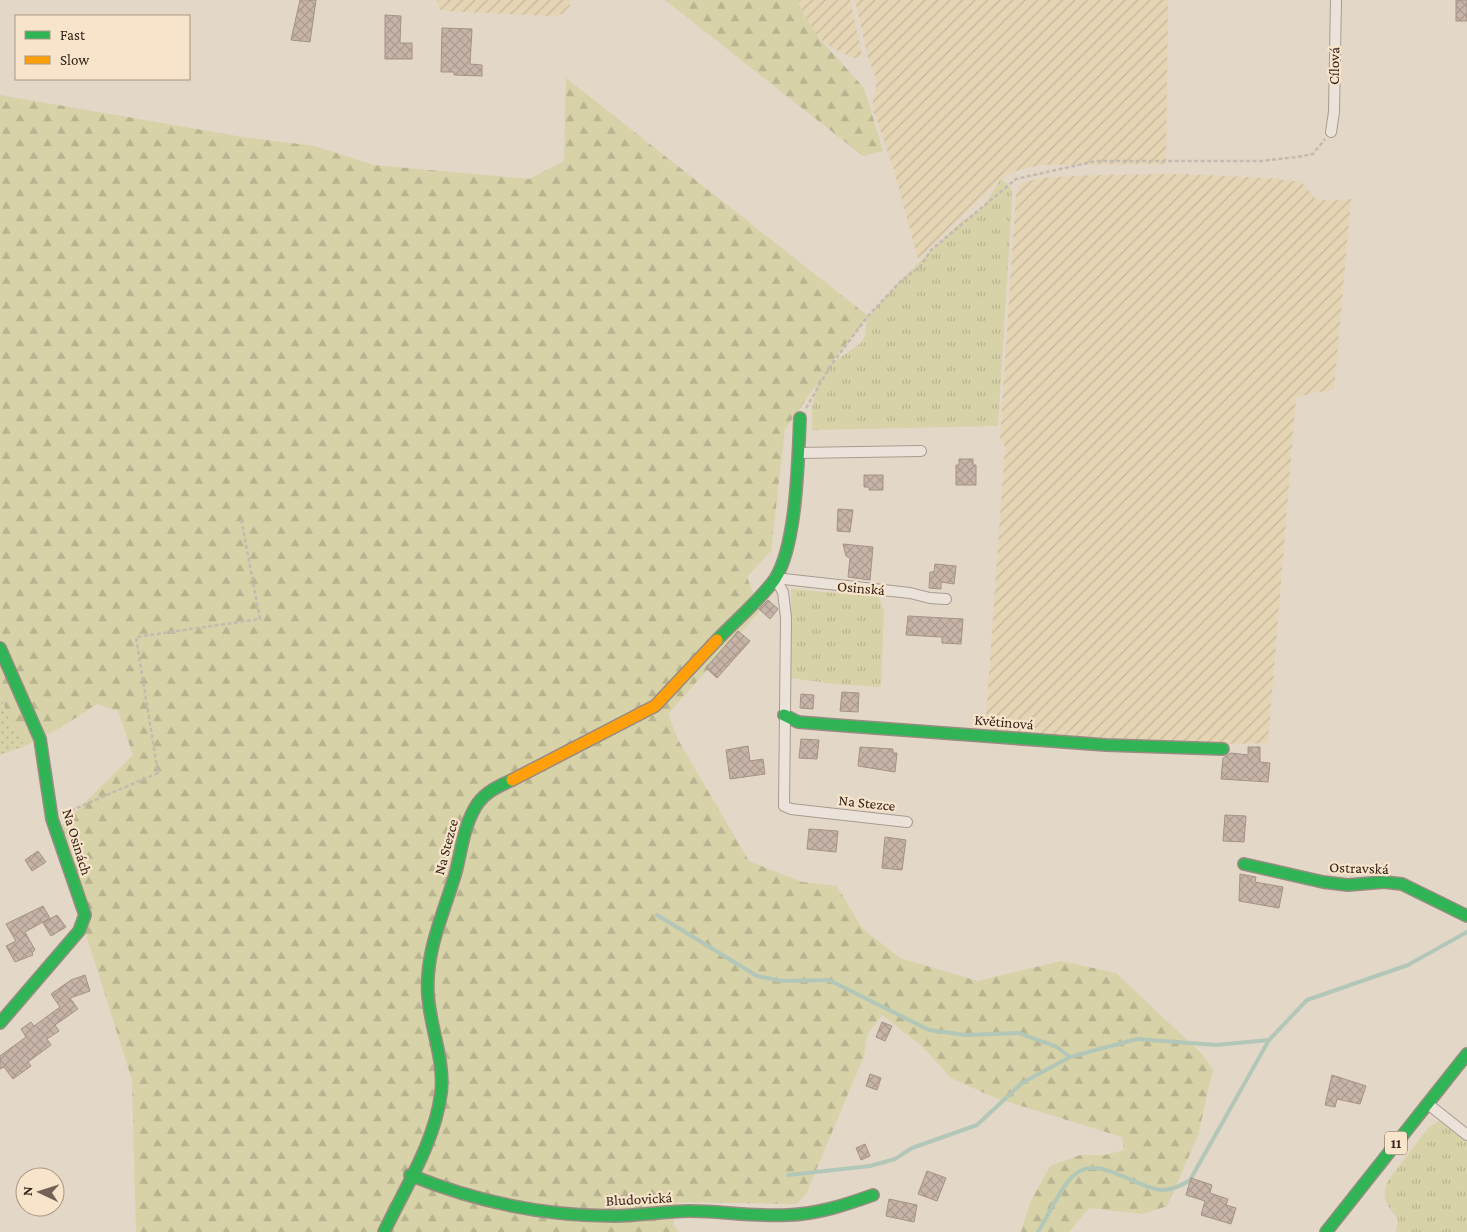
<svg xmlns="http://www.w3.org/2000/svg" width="1467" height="1232" font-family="'Crimson Pro',serif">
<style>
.farmland{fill:url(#farmland-furrows)}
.grass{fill:url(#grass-tufts)}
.forest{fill:url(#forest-firs)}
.garden{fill:url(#garden-dots)}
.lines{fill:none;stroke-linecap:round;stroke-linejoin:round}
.stream{stroke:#b3c7b8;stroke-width:4}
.building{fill:url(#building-cross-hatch);stroke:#a39287}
.street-casing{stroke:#a89c91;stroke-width:12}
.fast-casing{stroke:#978c81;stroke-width:14}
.slow-casing{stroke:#978c81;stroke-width:14}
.path{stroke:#c3bab1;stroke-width:2.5;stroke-dasharray:4 2.5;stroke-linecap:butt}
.street{stroke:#ebe3da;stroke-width:10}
.fast{stroke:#30b455;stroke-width:11}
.slow{stroke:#ff9f0a;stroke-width:11}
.labels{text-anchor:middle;stroke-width:4.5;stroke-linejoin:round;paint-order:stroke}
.shield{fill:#f7e4ca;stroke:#705d4f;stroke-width:1}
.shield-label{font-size:14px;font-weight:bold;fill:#36231a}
.street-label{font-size:15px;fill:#36231a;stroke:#f7e4ca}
</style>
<defs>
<pattern id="farmland-furrows" width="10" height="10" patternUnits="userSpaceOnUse" patternTransform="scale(1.25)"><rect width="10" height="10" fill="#e5d5b5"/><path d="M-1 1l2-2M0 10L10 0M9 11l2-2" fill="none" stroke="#c5b79b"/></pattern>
<pattern id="grass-tufts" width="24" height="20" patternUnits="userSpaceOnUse" patternTransform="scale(1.25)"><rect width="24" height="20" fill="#d7d2a8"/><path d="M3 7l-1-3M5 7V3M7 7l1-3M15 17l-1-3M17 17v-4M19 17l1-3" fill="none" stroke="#b9b490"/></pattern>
<pattern id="forest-firs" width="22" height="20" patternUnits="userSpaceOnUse" patternTransform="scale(1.25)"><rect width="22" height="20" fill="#d7d2a8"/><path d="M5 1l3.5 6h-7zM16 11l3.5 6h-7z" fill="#b9b490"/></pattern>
<pattern id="garden-dots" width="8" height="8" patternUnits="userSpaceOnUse" patternTransform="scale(1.25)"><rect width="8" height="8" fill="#d7d2a8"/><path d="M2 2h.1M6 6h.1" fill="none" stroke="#b9b490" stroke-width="1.8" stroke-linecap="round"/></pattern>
<pattern id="building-cross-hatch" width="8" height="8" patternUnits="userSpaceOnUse" patternTransform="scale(1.25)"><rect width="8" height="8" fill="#c7b4a8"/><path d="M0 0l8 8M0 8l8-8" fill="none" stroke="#ac9a90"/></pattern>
</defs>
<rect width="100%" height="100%" fill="#e3d7c7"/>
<g class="farmland">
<polygon points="437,0 570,0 570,6 562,14 552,16 445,11 439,9"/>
<polygon points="799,0 850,0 862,55 858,58 853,58 834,49 818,37 800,8"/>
<polygon points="855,0 1168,0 1166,164 1039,165 1012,172 1001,179 918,259 893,167 872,106 877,81 868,58"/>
<polygon points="1180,174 1268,178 1301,182 1316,199 1330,201 1351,199 1334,389 1296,397 1268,743 1225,744 985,731 1005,446 1000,438 1016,193 1022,183 1040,178 1095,175"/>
</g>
<g class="grass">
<polygon points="1001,179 1011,188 1012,201 998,426 812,430 812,409 817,381 828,366 861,343 865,335 867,318 901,280 963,220 981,210"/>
<polygon points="791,589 879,597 884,611 881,687 835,684 791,678"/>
<path d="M1439 1121 1467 1141V1232H1396L1398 1219C1388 1207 1381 1198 1387 1182L1428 1128Z"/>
</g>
<g class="forest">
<polygon points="665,0 799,0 800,8 818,37 864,88 883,151 863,156"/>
<polygon points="566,78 868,316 817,381 816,386 785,429 771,551 747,577 760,611 668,714 678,740 749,861 802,882 837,886 862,928 900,958 978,981 1061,961 1116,973 1203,1055 1213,1070 1198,1135 1167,1206 1143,1214 1089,1208 1069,1232 1021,1232 1030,1203 1050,1166 1080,1155 1105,1155 1124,1150 1122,1137 993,1097 951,1078 922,1046 882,1015 867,1035 864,1056 806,1194 796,1204 677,1202 673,1225 679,1232 136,1232 132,1080 54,833 133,755 118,711 97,704 63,726 25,746 10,722 0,695 0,95 243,137 315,146 374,165 529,179 564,161"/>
</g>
<polygon class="garden" points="0,695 10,722 25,746 0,755"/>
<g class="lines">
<g class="stream">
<polyline points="657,915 757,976 783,981 829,980 929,1030 966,1035 1019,1033 1057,1047 1070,1057"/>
<polyline points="788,1175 870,1166 895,1159 912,1148 977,1125 1022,1083 1070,1057 1137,1039 1216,1045 1269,1040 1307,1000 1408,965 1467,932"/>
<path d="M1038 1232C1048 1216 1059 1190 1072 1177 1096 1151 1136 1189 1162 1190 1173 1190 1181 1186 1190 1180L1269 1040"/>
</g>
</g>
<g class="building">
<polygon points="300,0 316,0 310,42 291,40"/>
<rect x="1456" y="0" width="11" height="21"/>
<polygon points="385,15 401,16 400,43 412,43 412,59 385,59"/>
<polygon points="442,28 472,29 470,64 482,65 482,76 454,75 454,72 441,72"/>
<polygon points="959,459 973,459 973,465 976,465 976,485 956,485 956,465 959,465"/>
<polygon points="864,475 883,475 883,490 869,490 869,487 864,487"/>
<polygon points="838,509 853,510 850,532 837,531"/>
<polygon points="843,544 873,547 870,580 848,577 850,558 846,556"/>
<polygon points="935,564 956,566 954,584 941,582 941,589 929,588 930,572 934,572"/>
<polygon points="768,600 778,609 770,619 759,609"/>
<polygon points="908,616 963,619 961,644 942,643 942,637 906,635"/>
<polygon points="738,631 750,641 717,678 706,668"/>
<polygon points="842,692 859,693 858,712 840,711"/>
<polygon points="801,694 814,695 813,709 800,708"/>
<polygon points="801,739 819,740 817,759 799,758"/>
<polygon points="748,746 750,761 763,759 765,774 730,779 726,750"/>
<polygon points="860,747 893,749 893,753 897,753 895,772 858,766"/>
<polygon points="1248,747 1260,747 1260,762 1270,763 1268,782 1221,779 1223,758 1231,753 1248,755"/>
<polygon points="1225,815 1246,816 1244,842 1223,841"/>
<polygon points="809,829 838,831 836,852 807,849"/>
<polygon points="885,837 906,840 902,870 882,868"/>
<polygon points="38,851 46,862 32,871 25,860"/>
<polygon points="1240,874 1256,877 1255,882 1283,887 1279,908 1239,901"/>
<polygon points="43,906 50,918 25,932 35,950 32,953 33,955 15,962 6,946 16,941 6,924"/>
<polygon points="57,915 66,927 51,936 43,923"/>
<polygon points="85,975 90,991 70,998 78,1009 55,1025 59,1031 47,1039 51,1045 28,1062 31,1066 13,1079 4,1067 0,1069 0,1056 26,1037 21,1029 31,1022 34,1026 60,1007 51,994 71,980"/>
<polygon points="882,1022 892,1026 885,1041 876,1037"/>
<polygon points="870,1074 881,1078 877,1090 866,1086"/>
<polygon points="1332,1075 1366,1086 1360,1104 1337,1099 1335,1107 1325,1105"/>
<polygon points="865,1144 870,1156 861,1160 856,1148"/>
<polygon points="927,1171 946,1178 937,1201 918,1194"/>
<polygon points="1191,1178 1212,1185 1210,1193 1228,1199 1226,1205 1236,1208 1231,1224 1201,1215 1205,1201 1186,1195"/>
<polygon points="889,1199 917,1205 914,1222 886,1216"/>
</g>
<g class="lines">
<defs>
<g id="street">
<polyline points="1331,132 1334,112 1336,0"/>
<polyline points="798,453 921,451"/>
<polyline points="775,578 783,592 786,618 784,806 791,809 907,822"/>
<polyline points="775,578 910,593 930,598 946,599"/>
<polyline points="1428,1104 1467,1135"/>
</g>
<g id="fast">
<path d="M717 640C735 621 760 600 775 579 797 545 798 459 800 418"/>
<polyline points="0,648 40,739 52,819 85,915 79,931 0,1023"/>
<polyline points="784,715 798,722 835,725 1106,745 1223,749"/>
<polyline points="1244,864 1323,882 1348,885 1384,882 1402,884 1467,916"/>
<path d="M410 1175C474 1201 544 1216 614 1216 639 1216 664 1211 690 1211 723 1211 755 1217 788 1215 818 1214 845 1205 873 1195"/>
<path d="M384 1232C405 1188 435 1142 441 1093 445 1060 430 1028 428 995 425 952 443 915 455 875 462 850 463 825 478 803 487 791 499 786 512 780"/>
<polyline points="1326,1232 1467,1054"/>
</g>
<polyline id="slow" points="512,780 655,706 717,640"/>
</defs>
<use href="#street" class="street-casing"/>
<use href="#fast" class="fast-casing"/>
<use href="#slow" class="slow-casing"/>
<g class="path">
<polyline points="806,408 831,365 868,316 902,280 920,267 931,250 1016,179 1096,161 1260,161 1297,157 1313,154 1325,139"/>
<polyline points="65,813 158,773 136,637 260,619 241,518"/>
</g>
<use href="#street" class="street"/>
<use href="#fast" class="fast"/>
<use href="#slow" class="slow"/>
</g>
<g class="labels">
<rect class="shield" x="1385" y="1131.5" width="22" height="23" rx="4"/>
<g class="shield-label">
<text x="1396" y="1148">11</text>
</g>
<g class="street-label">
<text transform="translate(1334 66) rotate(-89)" y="5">Cílová</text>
<text transform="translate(861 588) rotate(5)" y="5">Osinská</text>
<text transform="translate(1004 722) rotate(5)" y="5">Květinová</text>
<text transform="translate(867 803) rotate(6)" y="5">Na Stezce</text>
<text transform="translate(77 842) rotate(73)" y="5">Na Osinách</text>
<text transform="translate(446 847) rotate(-75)" y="5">Na Stezce</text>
<text transform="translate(1359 868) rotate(2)" y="5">Ostravská</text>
<text transform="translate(639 1199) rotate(-3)" y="5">Bludovická</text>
</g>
</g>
<rect x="15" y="15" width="175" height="65" fill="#f7e4ca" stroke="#aa9784"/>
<rect x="25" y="31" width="25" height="8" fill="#30b455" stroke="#aa9784"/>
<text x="60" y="40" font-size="15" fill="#36231a">Fast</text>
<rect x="25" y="56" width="25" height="8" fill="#ff9f0a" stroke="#aa9784"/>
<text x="60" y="65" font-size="15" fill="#36231a">Slow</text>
<g transform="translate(40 1192) rotate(274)"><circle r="24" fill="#f7e4ca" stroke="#aa9784"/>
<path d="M0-4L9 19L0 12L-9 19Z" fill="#736257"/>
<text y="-8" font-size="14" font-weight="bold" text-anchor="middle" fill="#36231a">N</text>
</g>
</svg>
